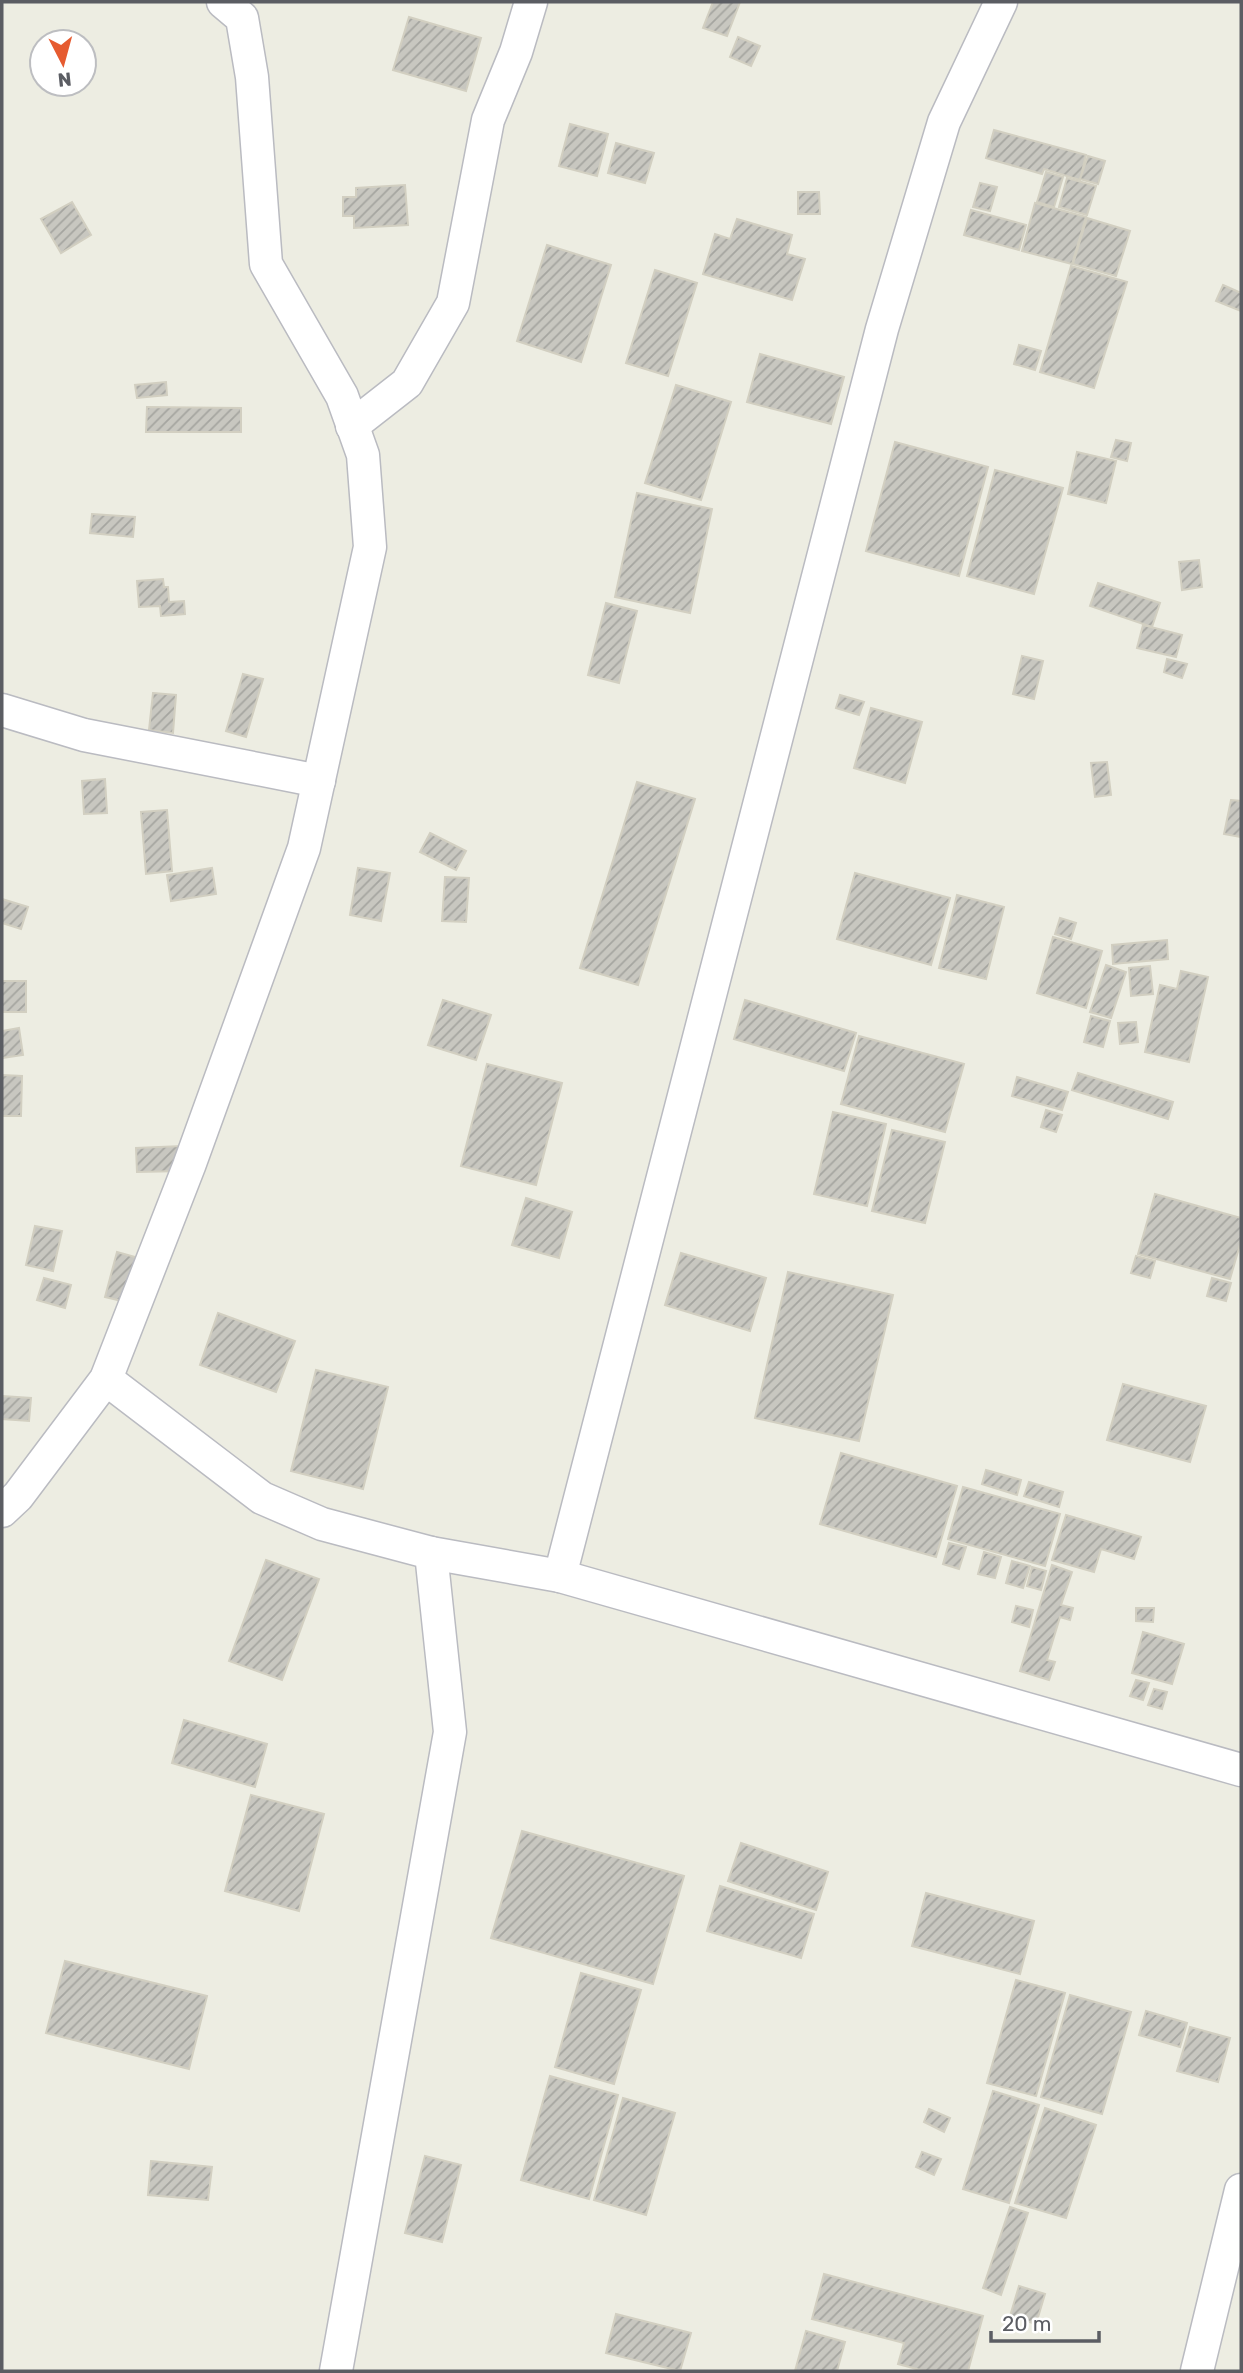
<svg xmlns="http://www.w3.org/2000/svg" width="1243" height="2373" font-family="Rubik,sans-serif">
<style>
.building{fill:url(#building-hatch);stroke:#d2cfc1;stroke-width:2}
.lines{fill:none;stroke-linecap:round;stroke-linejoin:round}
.minor-casing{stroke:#babbc1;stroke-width:35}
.minor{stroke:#fff;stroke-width:32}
</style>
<defs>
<pattern id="building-hatch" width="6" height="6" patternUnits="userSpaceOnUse" patternTransform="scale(1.75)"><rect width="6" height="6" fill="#c8c7c0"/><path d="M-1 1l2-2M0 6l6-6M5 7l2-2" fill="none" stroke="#a5a5a0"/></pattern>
</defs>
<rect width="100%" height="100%" fill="#edede2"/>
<g class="building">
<polygon points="713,2 740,2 727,36 703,28"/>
<polygon points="409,17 481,38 466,91 393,70"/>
<polygon points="738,37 760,46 751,66 730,57"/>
<polygon points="570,124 608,134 597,176 559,166"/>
<polygon points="994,130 1086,155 1080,180 1044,169 1042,174 986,158"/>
<polygon points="616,143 654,153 645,183 608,173"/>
<polygon points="1088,156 1105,161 1098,184 1080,179"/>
<polygon points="1046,172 1063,177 1054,207 1037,202"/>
<polygon points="1067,178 1096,186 1087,215 1059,207"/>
<polygon points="980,183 997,187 990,211 973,207"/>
<polygon points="405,185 408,225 354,228 354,216 343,216 343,197 356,197 356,188"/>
<polygon points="798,192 819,192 820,214 798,214"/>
<polygon points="72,202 91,235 61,253 41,219"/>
<polygon points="1035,203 1086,217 1072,264 1022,251"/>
<polygon points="971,210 1026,225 1019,250 964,235"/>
<polygon points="1087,218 1130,231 1116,276 1073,264"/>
<polygon points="737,219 792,235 787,254 805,259 792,300 703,274 715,234 730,239"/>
<polygon points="547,245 611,265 581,362 517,341"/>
<polygon points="1071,266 1127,282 1094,388 1040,372"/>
<polygon points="655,270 697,283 668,376 626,363"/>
<polygon points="1223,285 1241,293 1241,311 1216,301"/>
<polygon points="1019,345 1041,351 1035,370 1014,364"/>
<polygon points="760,354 844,377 831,424 747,402"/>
<polygon points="166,382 167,395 137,398 135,385"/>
<polygon points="676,385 731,402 701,500 645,483"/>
<polygon points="147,407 241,408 241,432 146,432"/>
<polygon points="1116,440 1131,443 1127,461 1111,457"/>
<polygon points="895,442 988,467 959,576 866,551"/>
<polygon points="1077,452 1116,461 1106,503 1068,494"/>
<polygon points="995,470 1063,488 1034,594 967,576"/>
<polygon points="637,493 712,509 690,613 615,597"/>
<polygon points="92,514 135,517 133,537 90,533"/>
<polygon points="1199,560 1202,587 1182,590 1179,562"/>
<polygon points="163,579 164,587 168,587 169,602 184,601 185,614 161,616 160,606 139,607 137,581"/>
<polygon points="1098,583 1160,603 1152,627 1090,606"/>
<polygon points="606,603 637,611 619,683 588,675"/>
<polygon points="1143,625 1182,635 1176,657 1137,648"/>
<polygon points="1022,656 1043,661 1034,699 1013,694"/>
<polygon points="1167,659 1187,664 1182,678 1164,672"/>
<polygon points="243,674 263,679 246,737 226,731"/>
<polygon points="153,693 176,695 173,733 149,730"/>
<polygon points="840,695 864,702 859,715 836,708"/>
<polygon points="871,708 922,722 905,783 854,768"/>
<polygon points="1107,762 1111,795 1095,797 1091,763"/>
<polygon points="105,779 107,813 84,814 82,781"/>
<polygon points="637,782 695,799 638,985 580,968"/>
<polygon points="1231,800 1241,801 1241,837 1224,834"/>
<polygon points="167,810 172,871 146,874 141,812"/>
<polygon points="430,833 466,851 456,870 420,852"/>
<polygon points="212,868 216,894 171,901 167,875"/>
<polygon points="358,868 390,873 381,921 350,915"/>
<polygon points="855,873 950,898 931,965 837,939"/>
<polygon points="445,877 469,878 466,922 442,921"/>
<polygon points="957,895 1004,907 986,979 939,968"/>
<polygon points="2,899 28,907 21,929 2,923"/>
<polygon points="1060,918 1076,923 1071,939 1055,934"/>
<polygon points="1053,937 1102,951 1086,1008 1037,993"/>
<polygon points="1167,940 1168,959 1113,964 1112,945"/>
<polygon points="1106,965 1126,972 1111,1018 1090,1012"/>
<polygon points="1150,966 1153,994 1131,996 1129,968"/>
<polygon points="1181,971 1208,977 1189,1062 1145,1052 1160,985 1177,989"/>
<rect x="2" y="981" width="24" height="31"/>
<polygon points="443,1000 491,1015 476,1060 428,1045"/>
<polygon points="745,1000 856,1033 844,1071 734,1039"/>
<polygon points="1091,1016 1110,1021 1103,1047 1084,1042"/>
<polygon points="1136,1022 1138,1042 1120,1044 1118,1023"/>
<polygon points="19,1028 23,1055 2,1058 2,1031"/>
<polygon points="859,1036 964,1064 945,1132 841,1104"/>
<polygon points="487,1064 562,1083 536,1185 461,1166"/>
<polygon points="1078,1073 1173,1102 1168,1119 1072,1090"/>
<polygon points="2,1075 22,1076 21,1116 2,1116"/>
<polygon points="1017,1077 1068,1092 1062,1110 1012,1096"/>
<polygon points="1046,1110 1062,1115 1056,1132 1041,1127"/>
<polygon points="833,1112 886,1124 867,1206 814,1194"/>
<polygon points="892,1130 945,1142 925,1223 872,1211"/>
<polygon points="182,1146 183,1171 137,1172 136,1148"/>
<polygon points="1155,1194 1241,1218 1241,1241 1230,1279 1138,1254"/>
<polygon points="526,1198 572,1212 559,1258 512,1245"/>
<polygon points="35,1226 62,1231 53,1271 26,1265"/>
<polygon points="117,1252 142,1259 130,1303 105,1297"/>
<polygon points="681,1253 766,1278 750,1331 665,1305"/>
<polygon points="1136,1256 1155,1261 1150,1278 1131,1273"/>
<polygon points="788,1272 893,1295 859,1441 755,1418"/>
<polygon points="44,1278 71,1285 65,1308 37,1300"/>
<polygon points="1212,1278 1231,1283 1226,1301 1207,1296"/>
<polygon points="218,1313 295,1341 276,1392 200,1365"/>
<polygon points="316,1370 388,1387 363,1489 291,1471"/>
<polygon points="1123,1384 1206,1406 1190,1462 1107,1440"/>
<polygon points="2,1396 31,1398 29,1421 2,1419"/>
<polygon points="841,1453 957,1486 936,1557 820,1524"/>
<polygon points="986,1470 1021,1480 1017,1495 982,1484"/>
<polygon points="1029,1482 1063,1492 1059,1507 1024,1496"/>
<polygon points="963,1487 1060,1514 1045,1566 948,1539"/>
<polygon points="1066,1515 1141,1537 1134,1559 1101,1549 1094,1572 1052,1560"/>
<polygon points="949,1543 966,1547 959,1569 943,1564"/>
<polygon points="984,1552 1001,1557 995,1578 978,1574"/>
<polygon points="266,1560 319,1579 282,1680 229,1661"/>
<polygon points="1012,1561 1030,1566 1023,1588 1006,1583"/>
<polygon points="1052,1565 1072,1572 1061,1605 1073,1608 1070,1620 1060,1617 1047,1660 1055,1662 1049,1680 1020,1671"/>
<polygon points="1032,1567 1046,1571 1041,1590 1027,1586"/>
<polygon points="1016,1606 1033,1610 1029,1627 1012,1622"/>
<polygon points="1136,1608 1154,1608 1153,1622 1136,1621"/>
<polygon points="1143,1632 1184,1644 1172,1684 1132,1673"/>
<polygon points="1136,1680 1149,1683 1143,1700 1130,1696"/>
<polygon points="1154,1689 1167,1692 1162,1709 1148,1705"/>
<polygon points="184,1720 267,1744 255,1787 172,1763"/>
<polygon points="251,1795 324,1814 299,1911 225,1891"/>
<polygon points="522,1831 684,1876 653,1984 491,1938"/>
<polygon points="741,1843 828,1872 816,1910 728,1881"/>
<polygon points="720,1886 814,1914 801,1958 707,1931"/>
<polygon points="926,1893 1034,1921 1020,1974 912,1946"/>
<polygon points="65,1961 207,1996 189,2069 46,2033"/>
<polygon points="581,1973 641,1990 614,2084 555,2067"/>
<polygon points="1016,1980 1065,1993 1036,2096 987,2083"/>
<polygon points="1070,1995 1131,2012 1102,2114 1041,2097"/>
<polygon points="1146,2011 1187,2023 1180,2047 1139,2035"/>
<polygon points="1190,2027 1230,2038 1218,2082 1177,2071"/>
<polygon points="550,2076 618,2095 589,2199 521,2180"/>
<polygon points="993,2091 1039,2105 1009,2203 963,2189"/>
<polygon points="623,2098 675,2113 646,2215 594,2200"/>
<polygon points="1045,2108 1096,2125 1066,2218 1015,2203"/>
<polygon points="929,2109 950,2118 944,2132 924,2122"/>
<polygon points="922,2152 941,2159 934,2175 916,2167"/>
<polygon points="425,2156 461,2165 442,2242 405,2233"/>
<polygon points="151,2161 212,2167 208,2200 148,2195"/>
<polygon points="1010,2207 1028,2213 1001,2295 983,2288"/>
<polygon points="824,2274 983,2316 968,2371 924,2371 898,2364 904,2343 812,2319"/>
<polygon points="1019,2286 1045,2294 1036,2324 1010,2316"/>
<polygon points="616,2314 691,2333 680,2371 606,2353"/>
<polygon points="806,2331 845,2342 837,2371 795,2371"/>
</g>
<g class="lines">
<defs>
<g id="minor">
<polyline points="352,426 407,383 453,303 488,120 516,52 531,2"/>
<polyline points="2,710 84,735 319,781"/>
<polyline points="106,1379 262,1498 322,1524 431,1553 450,1732 336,2371"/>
<polyline points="2,1511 18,1496 106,1379 189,1166 304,848 370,547 363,455 342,396 266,264 252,77 242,18 223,2"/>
<polyline points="431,1553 560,1576 1241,1770"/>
<polyline points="560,1576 882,329 944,122 1001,2"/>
<polyline points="1197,2371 1241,2190"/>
</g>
</defs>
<use href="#minor" class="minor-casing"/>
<use href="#minor" class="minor"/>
</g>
<rect width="1243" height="2373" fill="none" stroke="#5b5d63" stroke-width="7"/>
<g transform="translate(63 63) rotate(174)"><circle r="33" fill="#ffffff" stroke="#bdbec1" stroke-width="2"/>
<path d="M0-5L12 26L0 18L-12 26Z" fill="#e65b30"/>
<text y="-10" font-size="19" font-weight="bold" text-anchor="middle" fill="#5b5d63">N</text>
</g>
<path d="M991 2331v10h108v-10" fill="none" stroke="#5b5d63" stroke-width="3.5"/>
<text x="1002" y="2331" font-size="21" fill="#5b5d63" stroke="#ffffff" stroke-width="5" paint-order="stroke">20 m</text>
</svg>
